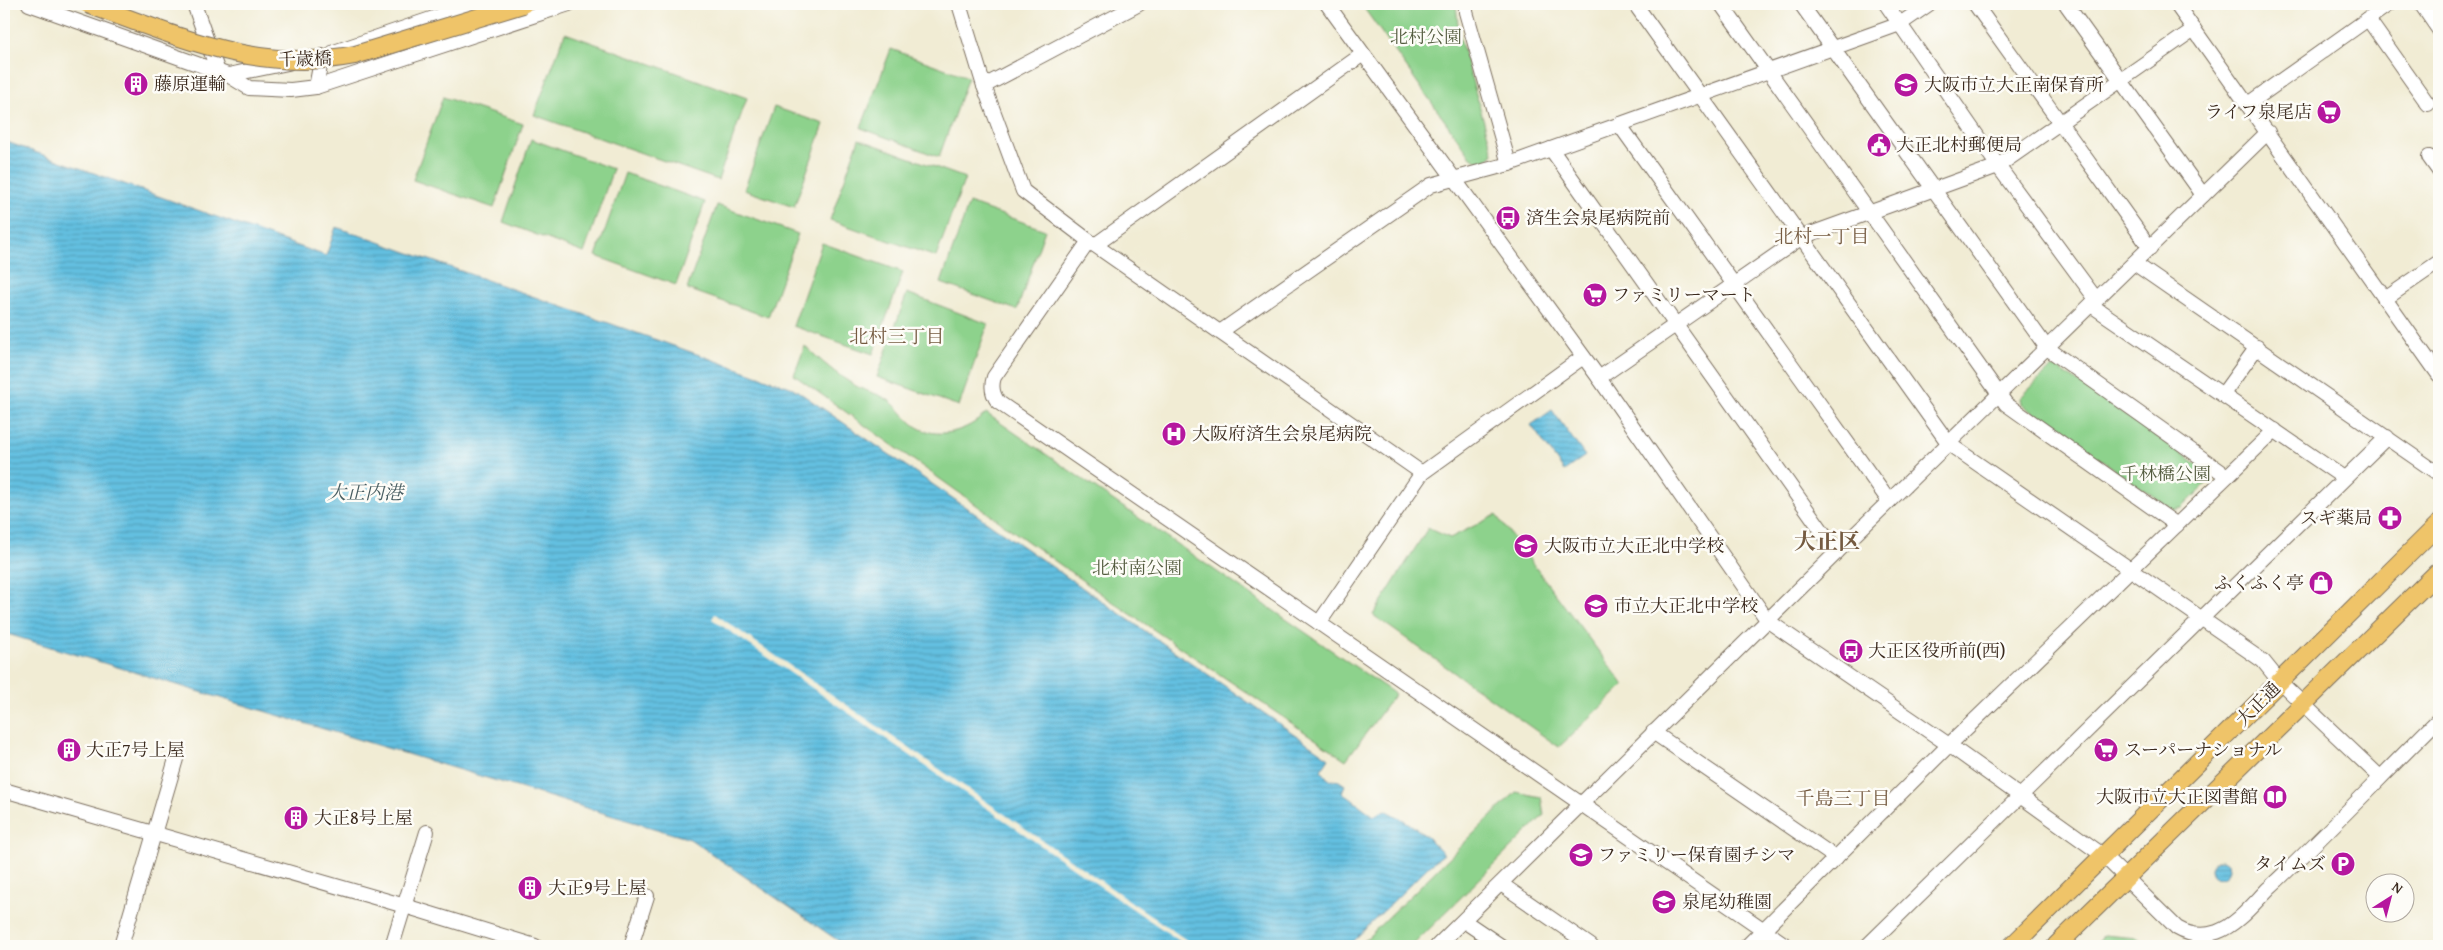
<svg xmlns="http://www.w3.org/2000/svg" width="2443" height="950" font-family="'Gentium Book Plus','Noto Serif JP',serif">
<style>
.park{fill:#8dd28c;stroke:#647e55}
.water{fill:url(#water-rules);stroke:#4f7580}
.pier{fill:#f1ecd4}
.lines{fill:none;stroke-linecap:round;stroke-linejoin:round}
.minor-casing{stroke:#7b6e5e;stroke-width:16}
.major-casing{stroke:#7b6e5e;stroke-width:20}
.minor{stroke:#fff;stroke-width:14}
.major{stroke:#efc469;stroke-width:18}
.major-bridge-casing{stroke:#7b6e5e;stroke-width:20;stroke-linecap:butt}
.major-bridge{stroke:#efc469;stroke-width:18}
.labels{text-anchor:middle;stroke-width:5;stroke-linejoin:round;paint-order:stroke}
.park-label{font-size:18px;fill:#545c3f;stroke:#fdfcf7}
.street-label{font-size:18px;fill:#3b2a1e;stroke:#fdfcf7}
.poi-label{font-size:18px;fill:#3b2a1e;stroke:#fdfcf7;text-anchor:start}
.neighbourhood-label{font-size:19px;fill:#755b41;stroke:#fdfcf7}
.water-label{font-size:19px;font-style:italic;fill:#495e62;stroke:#fdfcf7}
.district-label{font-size:22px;font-weight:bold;fill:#755b41;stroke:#fdfcf7}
</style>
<defs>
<pattern id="water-rules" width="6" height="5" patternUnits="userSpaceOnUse" patternTransform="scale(1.25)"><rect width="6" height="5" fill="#63c0e1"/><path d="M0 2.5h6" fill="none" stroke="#539cb6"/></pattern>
</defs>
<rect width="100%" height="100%" fill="#fdfcf7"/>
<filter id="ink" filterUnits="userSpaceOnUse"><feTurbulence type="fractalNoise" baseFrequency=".02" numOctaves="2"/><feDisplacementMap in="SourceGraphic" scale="10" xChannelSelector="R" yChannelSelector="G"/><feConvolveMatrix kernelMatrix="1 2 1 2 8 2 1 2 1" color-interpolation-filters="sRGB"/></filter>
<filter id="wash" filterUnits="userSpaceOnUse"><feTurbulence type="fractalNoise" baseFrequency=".0096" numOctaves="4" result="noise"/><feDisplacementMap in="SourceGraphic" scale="20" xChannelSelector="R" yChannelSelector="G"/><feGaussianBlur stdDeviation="1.12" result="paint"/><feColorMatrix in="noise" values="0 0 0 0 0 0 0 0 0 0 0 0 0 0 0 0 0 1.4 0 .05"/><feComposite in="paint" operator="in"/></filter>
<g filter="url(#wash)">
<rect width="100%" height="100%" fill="#f1ecd4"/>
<g class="park">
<polygon points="1361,4 1456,4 1459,35 1493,153 1489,159 1481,164 1470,156"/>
<polygon points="565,33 747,98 718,180 534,115"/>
<polygon points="891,49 968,77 939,157 861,128"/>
<polygon points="443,97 523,124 494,208 413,180"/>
<polygon points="774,107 824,124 794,207 744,190"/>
<polygon points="531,139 613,169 584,253 503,222"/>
<polygon points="859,139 965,178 936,257 830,220"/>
<polygon points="625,173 705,202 676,285 596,256"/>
<polygon points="969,203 1045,230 1017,310 941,283"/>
<polygon points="717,205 798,234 768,317 687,289"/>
<polygon points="822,243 903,272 873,354 793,326"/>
<polygon points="907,293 988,324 959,406 877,377"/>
<path d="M805 346C821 361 837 375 856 386 865 391 876 393 885 398 896 404 903 416 913 424 935 442 969 431 986 413L1395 694 1346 760 1107 598 794 375Z"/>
<polygon points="2057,368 2212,474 2211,479 2182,508 2173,510 2021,404 2020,398 2050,369"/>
<polygon points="1496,515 1624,685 1559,747 1373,615 1428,528 1450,538"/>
<polygon points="1516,792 1541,797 1544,815 1412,946 1359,946"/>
<polygon points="2104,935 2137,938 2145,946 2093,946"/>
</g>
<g class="water">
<path d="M4 141 326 256 336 227 793 388 1329 758 1321 770 1328 779 1339 781 1345 785 1342 792 1374 816 1385 810C1408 821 1427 835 1444 854L1431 864 1348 946H846L690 839 4 633Z"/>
<polygon points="1552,410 1585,456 1564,471 1531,425"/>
<circle cx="2220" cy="869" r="9"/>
</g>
<polygon class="pier" points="715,614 1195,946 1187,946 712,619"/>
</g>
<g filter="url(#ink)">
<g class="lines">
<defs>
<g id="minor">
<polyline points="29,4 228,75 249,88 291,90 316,87 569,4"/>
<polyline points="194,4 218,72"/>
<polyline points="959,4 984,86 1023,191 1089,241 1422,473"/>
<path d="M1327 4 1599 378 1768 621 1949 745 2104 856 2177 928C2189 935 2203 937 2217 932 2237 925 2254 903 2269 888 2327 834 2382 775 2439 719"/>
<polyline points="1466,4 1466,12 1509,164"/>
<polyline points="1635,4 1949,444 2263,661 2280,682 2380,777"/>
<polyline points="1721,4 2006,404 2177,525"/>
<polyline points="1801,4 2047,348 2227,476"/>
<polyline points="1886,4 1998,166 2096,299"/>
<polyline points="1975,4 2150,248"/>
<polyline points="2066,4 2203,195"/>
<polyline points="2176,4 2439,375"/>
<polyline points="2421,4 2439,30"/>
<polyline points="2368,19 2428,104"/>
<polyline points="334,52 475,4"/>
<polyline points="228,75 288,63"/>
<polyline points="984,86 1139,4"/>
<polyline points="316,87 322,56"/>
<polyline points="2248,104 2389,4"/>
<polyline points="1619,124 1889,501"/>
<polyline points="1551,149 1837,552"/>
<polyline points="2429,157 2439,171"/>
<path d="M1089 241 994 377C991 386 992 394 998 402L1319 623"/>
<polyline points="1095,245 1363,54"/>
<polyline points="2134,263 2439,474"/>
<polyline points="2385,299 2439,262"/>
<polyline points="2091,305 2344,478"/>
<polyline points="1220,332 1431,185 1509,164 1900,24 1929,4"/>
<polyline points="1583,357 1422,473 1319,623 1787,946"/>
<polyline points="1599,378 1802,237 1998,166 2194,29"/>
<polyline points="2223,394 2257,347"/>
<polyline points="1653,732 1836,858"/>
<polyline points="4,790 405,906 535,946"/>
<polyline points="1501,884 1591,946"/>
<polyline points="1464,921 1501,946"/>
<polyline points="121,946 176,759"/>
<polyline points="392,946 427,832"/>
<polyline points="631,946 647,896"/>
<polyline points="1437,946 1837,552 2268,132"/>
<polyline points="1747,946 1949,745 2275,430"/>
<polyline points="1867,946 2387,437"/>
</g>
<g id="major">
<polyline points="2012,946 2439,524"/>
<polyline points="2056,946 2439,571"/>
</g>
</defs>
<use href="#minor" class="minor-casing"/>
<use href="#major" class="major-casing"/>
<use href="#minor" class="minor"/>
<use href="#major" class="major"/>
<defs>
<path id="major-bridge" d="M88 4C177 36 258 74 355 55L523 4"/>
</defs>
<use href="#major-bridge" class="major-bridge-casing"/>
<use href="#major-bridge" class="major-bridge"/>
</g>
</g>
<defs>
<symbol id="building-disc" viewBox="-11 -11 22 22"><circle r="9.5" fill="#b5179e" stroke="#fdfcf7"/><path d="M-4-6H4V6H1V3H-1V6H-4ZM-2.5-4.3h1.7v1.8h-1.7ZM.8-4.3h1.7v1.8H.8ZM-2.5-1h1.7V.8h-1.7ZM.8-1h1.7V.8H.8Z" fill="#fff"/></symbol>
<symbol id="school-disc" viewBox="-11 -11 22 22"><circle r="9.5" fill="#b5179e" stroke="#fdfcf7"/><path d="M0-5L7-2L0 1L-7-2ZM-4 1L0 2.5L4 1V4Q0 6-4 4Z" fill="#fff"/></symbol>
<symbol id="supermarket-disc" viewBox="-11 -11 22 22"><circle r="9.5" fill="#b5179e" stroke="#fdfcf7"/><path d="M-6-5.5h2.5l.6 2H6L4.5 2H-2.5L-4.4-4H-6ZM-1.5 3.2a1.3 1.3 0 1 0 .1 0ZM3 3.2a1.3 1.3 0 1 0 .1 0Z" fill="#fff"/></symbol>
<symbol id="civic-disc" viewBox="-11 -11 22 22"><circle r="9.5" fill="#b5179e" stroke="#fdfcf7"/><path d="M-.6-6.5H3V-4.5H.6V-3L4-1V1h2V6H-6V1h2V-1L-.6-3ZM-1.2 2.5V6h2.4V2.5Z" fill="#fff"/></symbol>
<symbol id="bus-disc" viewBox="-11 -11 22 22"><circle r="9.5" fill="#b5179e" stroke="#fdfcf7"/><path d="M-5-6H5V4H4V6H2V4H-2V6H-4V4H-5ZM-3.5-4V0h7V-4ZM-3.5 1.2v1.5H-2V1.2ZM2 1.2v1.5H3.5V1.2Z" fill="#fff"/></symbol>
<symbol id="hospital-disc" viewBox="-11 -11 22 22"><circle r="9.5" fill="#b5179e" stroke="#fdfcf7"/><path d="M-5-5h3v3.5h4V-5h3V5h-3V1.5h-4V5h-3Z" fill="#fff"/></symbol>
<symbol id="pharmacy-disc" viewBox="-11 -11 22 22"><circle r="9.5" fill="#b5179e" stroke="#fdfcf7"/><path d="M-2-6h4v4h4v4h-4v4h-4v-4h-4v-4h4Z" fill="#fff"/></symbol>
<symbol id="shop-disc" viewBox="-11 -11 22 22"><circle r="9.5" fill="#b5179e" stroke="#fdfcf7"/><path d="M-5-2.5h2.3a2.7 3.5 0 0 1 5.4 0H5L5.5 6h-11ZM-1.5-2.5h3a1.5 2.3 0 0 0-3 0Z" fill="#fff"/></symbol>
<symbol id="library-disc" viewBox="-11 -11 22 22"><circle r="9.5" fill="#b5179e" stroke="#fdfcf7"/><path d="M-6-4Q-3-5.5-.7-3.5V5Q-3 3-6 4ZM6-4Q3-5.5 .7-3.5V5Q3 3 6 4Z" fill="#fff"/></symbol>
<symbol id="parking-disc" viewBox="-11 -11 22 22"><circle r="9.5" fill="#b5179e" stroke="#fdfcf7"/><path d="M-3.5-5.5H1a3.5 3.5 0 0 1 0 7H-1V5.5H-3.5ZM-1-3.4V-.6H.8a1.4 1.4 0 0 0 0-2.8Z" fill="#fff"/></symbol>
</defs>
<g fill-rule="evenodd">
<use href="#building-disc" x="122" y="70" width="28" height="28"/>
<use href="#school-disc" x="1892" y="71" width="28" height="28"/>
<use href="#supermarket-disc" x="2315" y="98" width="28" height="28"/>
<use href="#civic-disc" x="1865" y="131" width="28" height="28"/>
<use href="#bus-disc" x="1494" y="204" width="28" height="28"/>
<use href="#supermarket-disc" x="1581" y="281" width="28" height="28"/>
<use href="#hospital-disc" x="1160" y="420" width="28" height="28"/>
<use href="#pharmacy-disc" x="2376" y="504" width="28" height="28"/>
<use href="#school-disc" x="1512" y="532" width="28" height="28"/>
<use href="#shop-disc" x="2307" y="569" width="28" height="28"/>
<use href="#school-disc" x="1582" y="592" width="28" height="28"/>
<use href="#bus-disc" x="1837" y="637" width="28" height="28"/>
<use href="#building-disc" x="55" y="736" width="28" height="28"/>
<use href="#supermarket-disc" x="2092" y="736" width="28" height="28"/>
<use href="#library-disc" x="2261" y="783" width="28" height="28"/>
<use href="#building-disc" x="282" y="804" width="28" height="28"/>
<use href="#school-disc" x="1567" y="841" width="28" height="28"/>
<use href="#parking-disc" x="2329" y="850" width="28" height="28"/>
<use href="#building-disc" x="516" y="874" width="28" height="28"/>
<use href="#school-disc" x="1650" y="888" width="28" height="28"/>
</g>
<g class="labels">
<g class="park-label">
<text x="1426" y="43">北村公園</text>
<text x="2166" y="480">千林橋公園</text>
<text x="1137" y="574">北村南公園</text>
</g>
<g class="street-label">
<text transform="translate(305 59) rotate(-1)" y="6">千歳橋</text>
<text transform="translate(2258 704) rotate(-45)" y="6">大正通</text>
</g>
<g class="poi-label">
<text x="154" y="90">藤原運輸</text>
<text x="1924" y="91">大阪市立大正南保育所</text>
<text x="2312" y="118" text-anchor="end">ライフ泉尾店</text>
<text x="1896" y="151">大正北村郵便局</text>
<text x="1526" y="224">済生会泉尾病院前</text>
<text x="1612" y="301">ファミリーマート</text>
<text x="1192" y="440">大阪府済生会泉尾病院</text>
<text x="2372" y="524" text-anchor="end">スギ薬局</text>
<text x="1544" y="552">大阪市立大正北中学校</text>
<text x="2304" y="589" text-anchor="end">ふくふく亭</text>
<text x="1614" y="612">市立大正北中学校</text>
<text x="1868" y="657">大正区役所前(西)</text>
<text x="86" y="756">大正7号上屋</text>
<text x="2124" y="756">スーパーナショナル</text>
<text x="2258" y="803" text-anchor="end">大阪市立大正図書館</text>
<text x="314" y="824">大正8号上屋</text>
<text x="1598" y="861">ファミリー保育園チシマ</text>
<text x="2326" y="870" text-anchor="end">タイムズ</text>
<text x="548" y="894">大正9号上屋</text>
<text x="1682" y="908">泉尾幼稚園</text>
</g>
<g class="neighbourhood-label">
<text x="1822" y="243">北村一丁目</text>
<text x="897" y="343">北村三丁目</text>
<text x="1843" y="805">千島三丁目</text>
</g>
<g class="water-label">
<text x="365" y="499">大正内港</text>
</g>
<g class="district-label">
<text x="1827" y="549">大正区</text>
</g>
</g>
<rect width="2443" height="950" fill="none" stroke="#fdfcf7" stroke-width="20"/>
<g transform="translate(2390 898) rotate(36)"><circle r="24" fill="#fdfcf7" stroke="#afa8a0"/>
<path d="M0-4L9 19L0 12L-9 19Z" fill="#b5179e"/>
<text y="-8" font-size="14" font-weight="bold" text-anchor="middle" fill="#3b2a1e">N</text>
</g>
</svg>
